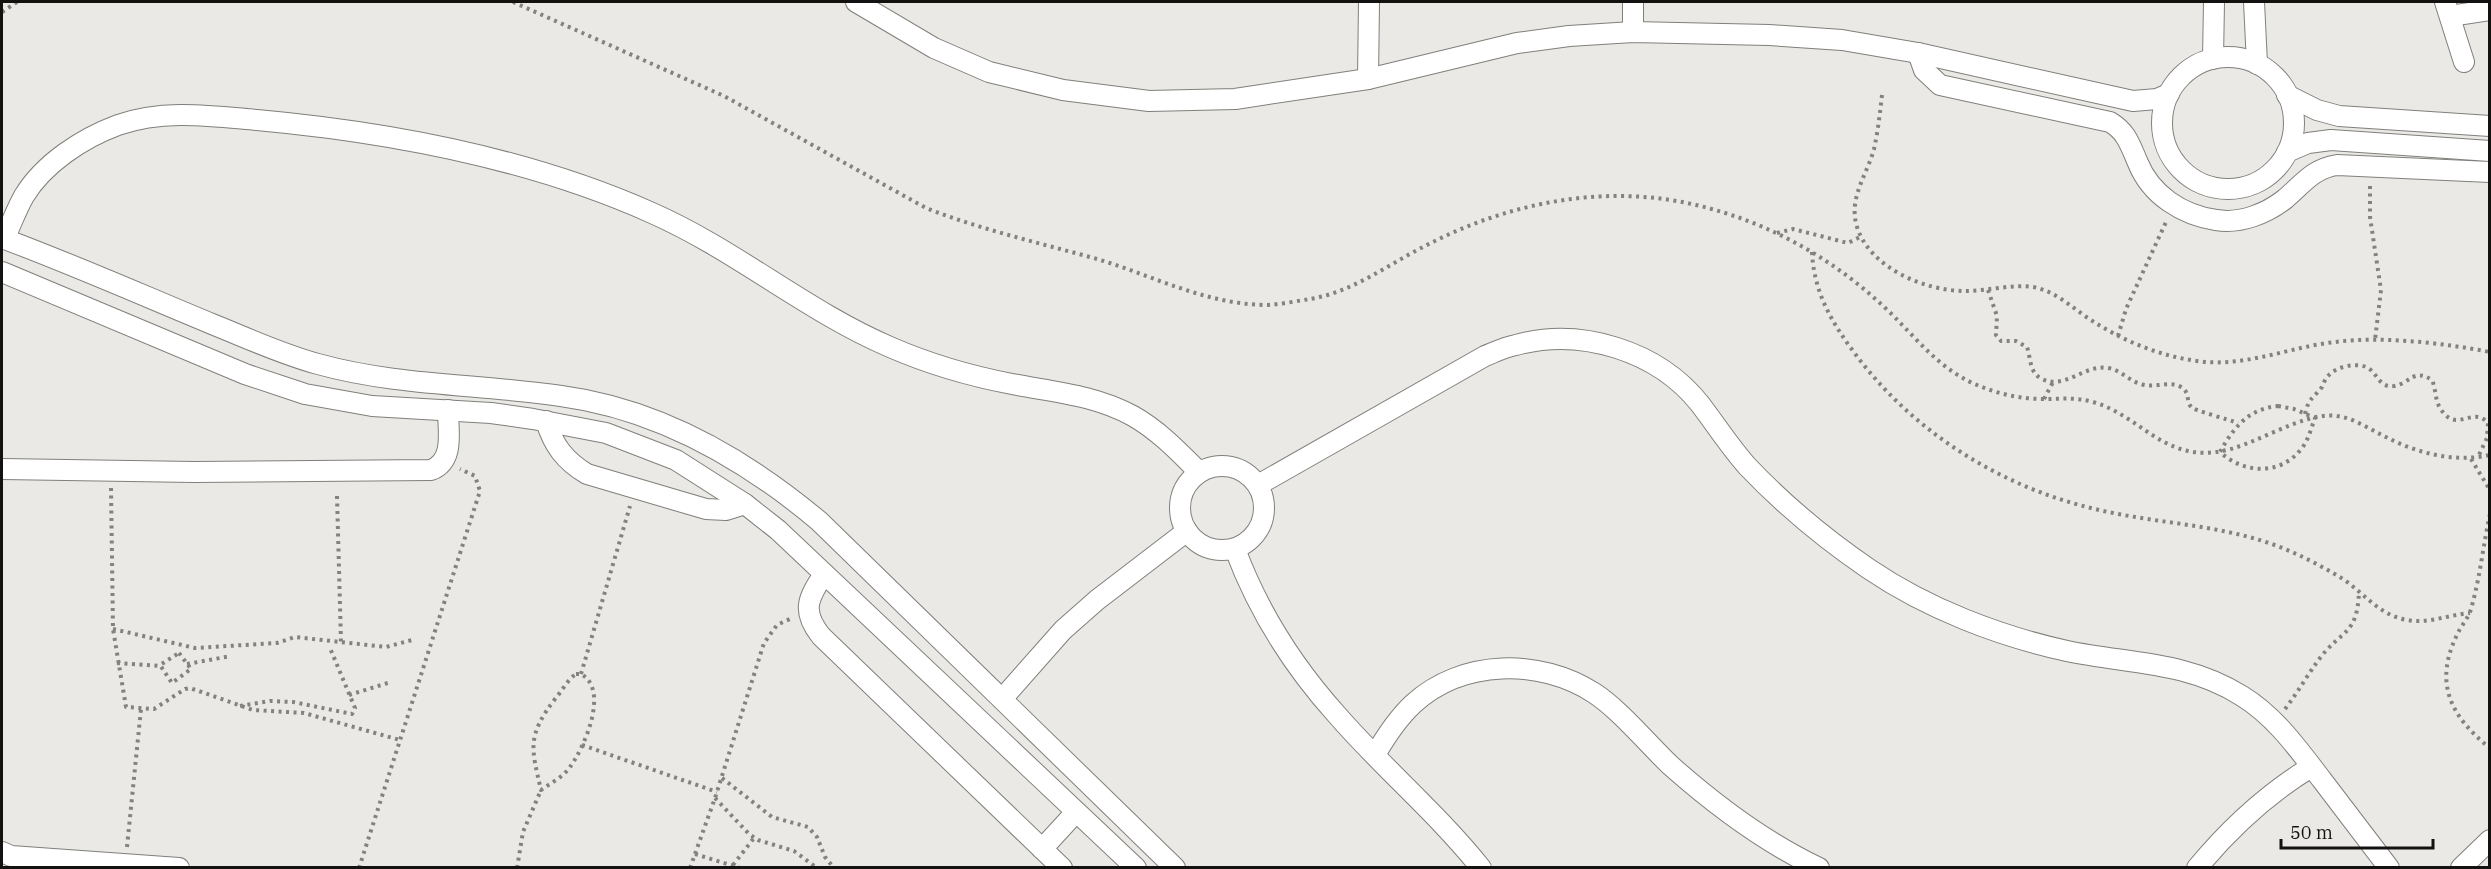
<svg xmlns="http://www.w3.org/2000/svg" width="2491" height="869" font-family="'IBM Plex Serif',serif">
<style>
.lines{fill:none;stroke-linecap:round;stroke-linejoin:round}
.street-casing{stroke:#807f7b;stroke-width:22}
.path{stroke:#83827f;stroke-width:4;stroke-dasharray:3 4.5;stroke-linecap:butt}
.street{stroke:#fff;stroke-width:20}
</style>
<rect width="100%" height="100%" fill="#eae9e5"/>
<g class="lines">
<defs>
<g id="street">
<polyline points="856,2 934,48 989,72 1063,90 1149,101 1235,99 1368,79 1517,43 1569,36 1633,32 1769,35 1842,40 1918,53 2133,101 2157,99 2169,94"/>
<polyline points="2254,2 2257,64"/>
<polyline points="2445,2 2464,62"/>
<polyline points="2450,16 2490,10"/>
<polyline points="1633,32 1633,2"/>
<path d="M1918 53 1924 70 1940 85 2110 122C2127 132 2130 145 2138 163 2151 195 2182 215 2216 220 2240 224 2266 214 2285 199 2303 184 2312 169 2337 165L2490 172"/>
<circle cx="2228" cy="123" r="66"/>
<polyline points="2213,59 2214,2"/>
<polyline points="1368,79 1369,2"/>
<polyline points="2287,95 2317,110 2339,116 2490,126"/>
<polyline points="2287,152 2308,143 2331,140 2490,151"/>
<path d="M2 238C72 264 142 295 212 324 247 338 281 354 318 364 397 386 480 384 561 396 658 409 745 459 819 521L1175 868"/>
<path d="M4 239C11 225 16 210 24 196 44 163 83 138 118 125 164 109 211 116 257 120 389 132 531 159 652 213 736 250 806 311 890 347 929 364 970 376 1012 384 1054 392 1095 395 1133 416 1158 430 1179 452 1199 472"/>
<polyline points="2,272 245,374 305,394 372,406 491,413 533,419 606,433 676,460 745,504 778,530 1136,868"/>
<path d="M546 421C553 445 565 461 587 474L706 509 726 510 745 504"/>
<circle cx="1222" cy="508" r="42"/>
<path d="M2 469 194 472 431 470C455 461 448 431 448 410"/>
<path d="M1258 485 1485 356C1495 352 1505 347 1516 345 1581 327 1658 351 1700 404 1716 425 1730 447 1747 466 1784 505 1825 539 1869 569 1928 609 1999 636 2067 651 2129 664 2187 661 2242 696 2276 717 2298 749 2322 780 2344 809 2366 838 2389 868"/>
<path d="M1235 549C1258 611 1293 666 1337 715 1383 768 1437 813 1481 868"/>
<path d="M824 574C808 598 801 611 821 636L1062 868"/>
<polyline points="1002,699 1063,630 1097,600 1187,531"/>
<path d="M1375 755C1386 736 1397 719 1413 704 1462 659 1540 658 1594 693 1619 709 1648 744 1670 765 1715 805 1764 842 1819 868"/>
<polyline points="1042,849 1076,812"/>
<polyline points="2,852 11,856 179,868"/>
<path d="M2197 868C2231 827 2267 794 2311 767"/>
<polyline points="2461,868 2490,840"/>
</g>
</defs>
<use href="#street" class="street-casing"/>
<g class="path">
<path d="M513 2 724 96 926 208C982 230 1040 243 1097 259 1154 276 1207 305 1268 305 1282 304 1297 301 1310 299 1353 292 1387 265 1425 246 1507 203 1604 183 1696 205 1765 221 1829 256 1881 304 1913 333 1936 368 1977 385 1998 394 2021 399 2043 399 2061 399 2076 397 2093 402 2139 415 2162 459 2216 452 2253 448 2302 411 2337 416 2354 418 2369 429 2384 436 2416 453 2454 463 2490 455"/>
<polyline points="2,12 17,2"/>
<path d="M1882 95C1880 113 1878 131 1874 149 1867 175 1848 198 1857 227 1870 268 1925 291 1965 291 1987 291 2011 284 2033 287 2056 291 2072 308 2091 320 2123 341 2160 356 2197 361 2244 368 2289 347 2335 342 2384 336 2442 343 2490 352"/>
<polyline points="2370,186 2370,217 2381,290 2375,340"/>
<polyline points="1777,233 1793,229 1848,243 1862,236"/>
<path d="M1812 252C1814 293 1832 323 1856 355 1912 430 1996 484 2087 507 2147 523 2210 523 2269 543 2295 552 2320 565 2343 579 2365 594 2379 615 2407 620 2428 624 2448 615 2470 613"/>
<path d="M1988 290 1997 316 1996 335 2001 341H2016L2027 347C2031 358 2029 373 2042 379 2066 390 2084 364 2108 368 2121 370 2129 381 2141 384 2154 389 2169 380 2181 387 2190 392 2186 401 2191 407 2193 410 2230 420 2238 423"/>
<polyline points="2118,336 2126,309 2166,222"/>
<polyline points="2044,399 2053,382"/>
<path d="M2278 406 2294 409 2315 418C2311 428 2309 439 2302 448 2281 476 2244 474 2220 452 2234 427 2248 409 2278 406Z"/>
<path d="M2305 414C2309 397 2313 399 2322 387 2324 383 2325 378 2329 375 2337 366 2358 362 2368 368 2378 374 2379 388 2394 386 2411 383 2413 368 2432 380 2436 389 2435 400 2440 408 2456 435 2473 405 2488 423L2487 438 2478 457"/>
<polyline points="2471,459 2490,490"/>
<polyline points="111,488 113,629 126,707 154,709 185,689 190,688 253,710 304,713 400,740"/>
<polyline points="337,496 341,642"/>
<path d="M2490 514C2483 546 2480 578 2471 609 2468 619 2460 627 2456 637 2434 684 2451 717 2490 748"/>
<polyline points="113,629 195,648 277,643 295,637 386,647 412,640"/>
<polygon points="179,653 191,669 172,683 160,665"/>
<polyline points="117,663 160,666"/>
<polyline points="187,664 231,656"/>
<path d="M576 674H581C610 690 584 748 570 767 563 777 551 783 541 790 531 747 527 736 555 699 562 691 568 679 576 674Z"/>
<polyline points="581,674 630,506"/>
<polyline points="349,695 391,682"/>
<polyline points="240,706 270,701 293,702 352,714 355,708 330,648"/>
<path d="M2285 709C2298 692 2308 674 2320 658 2342 629 2357 636 2359 592"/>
<polyline points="582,745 717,792"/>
<polyline points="722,778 772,817 808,827 817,837 825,857 834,868"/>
<polyline points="715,798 749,834 758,840 794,851 817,868"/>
<polyline points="127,847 141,709"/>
<polyline points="695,854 740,868"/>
<polyline points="733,865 754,838"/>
<polyline points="359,868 480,491 475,476 460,469"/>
<polyline points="517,868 523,832 541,790"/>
<polyline points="690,868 715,798 764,643 777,625 792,618"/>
</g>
<use href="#street" class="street"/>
</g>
<rect width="2491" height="869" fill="none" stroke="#131211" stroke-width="6"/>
<path d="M2281 839v9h152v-9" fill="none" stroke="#131211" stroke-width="3"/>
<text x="2290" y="839" font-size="18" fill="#131211" stroke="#eae9e5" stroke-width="4.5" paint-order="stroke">50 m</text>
</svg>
